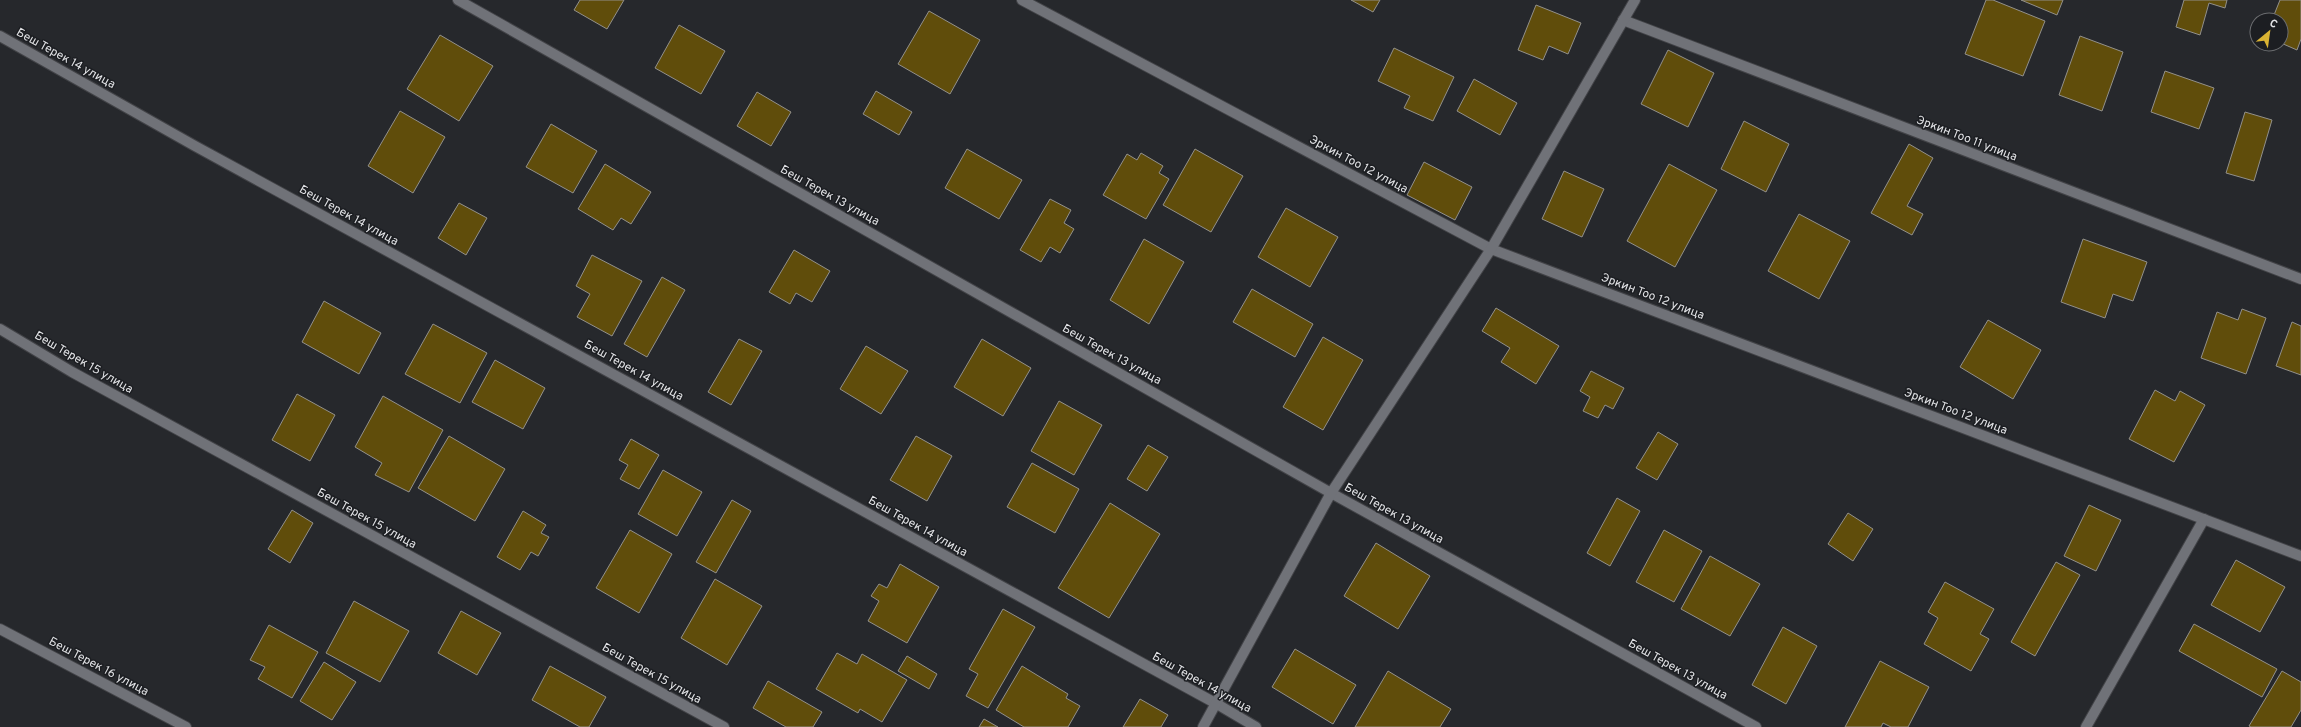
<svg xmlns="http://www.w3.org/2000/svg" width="2301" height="727" font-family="Overpass,sans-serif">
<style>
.building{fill:#604d0b;stroke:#92908b}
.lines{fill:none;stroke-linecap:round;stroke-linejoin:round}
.minor-casing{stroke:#424347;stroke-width:12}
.minor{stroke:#707278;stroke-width:10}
.labels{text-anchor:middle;stroke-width:3;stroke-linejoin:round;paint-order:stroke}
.street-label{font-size:12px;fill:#e2e3e6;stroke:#1c1e22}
</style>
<rect width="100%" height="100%" fill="#26282c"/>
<g class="building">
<polygon points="580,0 624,0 607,29 574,10"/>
<polygon points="1351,0 1380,0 1373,12"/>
<polygon points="1986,0 1993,0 2045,21 2023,76 1965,54"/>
<polygon points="2021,0 2063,0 2057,15"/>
<polygon points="2184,0 2227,0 2225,8 2209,3 2200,35 2176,27"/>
<polygon points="2280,0 2301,0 2301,39 2297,50 2281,43 2281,20 2272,20"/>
<polygon points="1536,5 1581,23 1568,54 1549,46 1543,60 1518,50"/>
<polygon points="929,11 980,40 950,94 898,64"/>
<polygon points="679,25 725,51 701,94 655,68"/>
<polygon points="440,35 493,66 459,121 407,89"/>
<polygon points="2080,36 2123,52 2102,111 2059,95"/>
<polygon points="1394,48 1454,77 1433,121 1404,108 1410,96 1378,81"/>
<polygon points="1668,50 1714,73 1688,127 1641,104"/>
<polygon points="2165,71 2214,88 2199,129 2151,112"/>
<polygon points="1474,79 1517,103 1500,135 1457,111"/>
<polygon points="876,91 912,112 899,135 863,114"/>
<polygon points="757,92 791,112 771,146 737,126"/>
<polygon points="400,111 445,137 413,193 368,166"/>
<polygon points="2245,112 2272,120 2254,181 2226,173"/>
<polygon points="1744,121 1789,144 1766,192 1721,169"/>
<polygon points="551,124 597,151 573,193 526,167"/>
<polygon points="1909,144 1933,158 1907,206 1923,214 1912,235 1871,213"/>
<polygon points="967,149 1022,180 999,219 945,188"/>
<polygon points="1195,149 1243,176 1211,232 1163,205"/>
<polygon points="1141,153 1163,166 1159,173 1169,179 1146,219 1103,195 1127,154 1137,160"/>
<polygon points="1424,162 1472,187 1455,220 1407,195"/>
<polygon points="605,164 651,192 631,224 621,218 613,230 578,209"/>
<polygon points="1669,164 1717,190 1675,267 1627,241"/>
<polygon points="1564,171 1604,189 1582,237 1542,219"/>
<polygon points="1050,199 1071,210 1064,223 1074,229 1060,253 1050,247 1041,262 1020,250"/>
<polygon points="459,203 487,218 466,255 438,238"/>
<polygon points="1286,208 1338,237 1310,287 1258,257"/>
<polygon points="1799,214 1850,241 1819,299 1768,271"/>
<polygon points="1144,239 1184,262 1149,324 1110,300"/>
<polygon points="2083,239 2147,262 2133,301 2113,294 2105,318 2061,302"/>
<polygon points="794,250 830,271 812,302 796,293 790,304 769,292"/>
<polygon points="592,255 642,281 612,336 577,317 590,294 576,286"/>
<polygon points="662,277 685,290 647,357 624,344"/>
<polygon points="1252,289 1313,324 1295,357 1233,322"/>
<polygon points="324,301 381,333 359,374 302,342"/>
<polygon points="1496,308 1559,346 1536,384 1501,362 1510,348 1482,331"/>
<polygon points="2242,309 2266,318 2246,374 2201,358 2217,312 2238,320"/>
<polygon points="1988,320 2041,350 2013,399 1960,367"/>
<polygon points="2292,322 2301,326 2301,375 2276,366"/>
<polygon points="433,324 487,353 460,403 405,374"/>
<polygon points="1323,337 1363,360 1323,430 1283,407"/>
<polygon points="739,339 762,351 731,405 708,392"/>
<polygon points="982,339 1031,368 1003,416 954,387"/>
<polygon points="866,346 908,371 881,414 840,389"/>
<polygon points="495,360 545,388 523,429 472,402"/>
<polygon points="1591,371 1624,388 1613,409 1605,405 1598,418 1583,411 1590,397 1580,391"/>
<polygon points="2155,390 2175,401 2180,391 2205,405 2174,462 2129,439"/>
<polygon points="297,394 335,415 310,461 272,440"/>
<polygon points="383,396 443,430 409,492 375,475 382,463 355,447"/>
<polygon points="1059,401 1102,425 1074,475 1031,451"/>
<polygon points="1658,432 1678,444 1657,480 1636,468"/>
<polygon points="449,436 505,469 475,521 418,488"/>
<polygon points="916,436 952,456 927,501 890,480"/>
<polygon points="631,439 659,455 639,489 620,479 628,465 619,460"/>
<polygon points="1148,445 1168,457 1147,491 1127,479"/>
<polygon points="1032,463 1079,489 1055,533 1007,507"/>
<polygon points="663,470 702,492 677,536 638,514"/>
<polygon points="1617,498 1640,511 1610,566 1587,553"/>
<polygon points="732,500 751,511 716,573 696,562"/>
<polygon points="1110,503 1160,534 1109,618 1058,588"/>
<polygon points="2089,505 2121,520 2096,571 2064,556"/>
<polygon points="292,510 313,523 290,563 268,549"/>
<polygon points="523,511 546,525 541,533 549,537 538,556 531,552 520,570 497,557"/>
<polygon points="1848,513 1873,529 1853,561 1828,544"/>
<polygon points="630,530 672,554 639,613 596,588"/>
<polygon points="1664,530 1702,551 1674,602 1636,582"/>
<polygon points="1376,543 1430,576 1398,629 1344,596"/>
<polygon points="1710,556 1760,584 1730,636 1681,609"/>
<polygon points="2236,560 2285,587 2260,632 2211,605"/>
<polygon points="2056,562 2080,575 2035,656 2011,642"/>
<polygon points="900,564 939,587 907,643 868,621 879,601 871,596 879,584 887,588"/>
<polygon points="715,579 762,606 727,665 681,638"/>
<polygon points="1945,582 1994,609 1980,634 1989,639 1971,671 1924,644 1938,618 1928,612"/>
<polygon points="354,601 409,631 380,682 326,653"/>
<polygon points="1003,609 1035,627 988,708 966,696 978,674 969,669"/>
<polygon points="461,611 501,633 477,675 438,653"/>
<polygon points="2194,624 2277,669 2262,697 2179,651"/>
<polygon points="269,625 318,652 292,698 258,679 265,667 250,660"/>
<polygon points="1783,627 1817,646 1786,704 1752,685"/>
<polygon points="1295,649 1356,685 1333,724 1272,687"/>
<polygon points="837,653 857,664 862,654 907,680 882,722 860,709 858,713 816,689"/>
<polygon points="907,656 937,674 929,689 898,671"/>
<polygon points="1880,661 1929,687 1908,727 1891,727 1883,723 1881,727 1845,727"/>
<polygon points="324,662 356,682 332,720 300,701"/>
<polygon points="550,666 606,697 589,727 580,727 532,700"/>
<polygon points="1022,666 1068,694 1066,698 1080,706 1068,727 1024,727 996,710"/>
<polygon points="1388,671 1451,709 1440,727 1355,727"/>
<polygon points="2282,671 2301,682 2301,710 2291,727 2251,727 2249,726"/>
<polygon points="768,681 822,712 813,727 786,727 753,708"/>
<polygon points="1140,699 1168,715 1161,727 1123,727"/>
<polygon points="984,719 998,727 979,727"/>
</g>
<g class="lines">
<defs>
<g id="minor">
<polyline points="458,0 1331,493 1756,727"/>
<polyline points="1022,0 1491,249 2301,556"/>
<polyline points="1623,20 2301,279"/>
<polyline points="0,36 195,146 1217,704 1256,727"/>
<polyline points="0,329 72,372 724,727"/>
<polyline points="0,629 186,727"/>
<polyline points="1203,727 1331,493 1491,249 1635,0"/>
<polyline points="2086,727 2204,519"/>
</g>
</defs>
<use href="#minor" class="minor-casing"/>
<use href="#minor" class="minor"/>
</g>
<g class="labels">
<g class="street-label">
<text transform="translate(66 58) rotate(29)" y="4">Беш Терек 14 улица</text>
<text transform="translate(1967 138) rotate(21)" y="4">Эркин Тоо 11 улица</text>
<text transform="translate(1359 164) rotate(28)" y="4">Эркин Тоо 12 улица</text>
<text transform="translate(830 195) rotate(29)" y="4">Беш Терек 13 улица</text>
<text transform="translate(349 215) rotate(29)" y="4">Беш Терек 14 улица</text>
<text transform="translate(1653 296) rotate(21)" y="4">Эркин Тоо 12 улица</text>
<text transform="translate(1112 354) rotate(29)" y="4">Беш Терек 13 улица</text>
<text transform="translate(84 362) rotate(30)" y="4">Беш Терек 15 улица</text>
<text transform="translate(634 370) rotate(29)" y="4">Беш Терек 14 улица</text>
<text transform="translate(1956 411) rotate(21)" y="4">Эркин Тоо 12 улица</text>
<text transform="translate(1394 513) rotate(29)" y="4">Беш Терек 13 улица</text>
<text transform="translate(367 518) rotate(29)" y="4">Беш Терек 15 улица</text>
<text transform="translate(918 526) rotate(29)" y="4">Беш Терек 14 улица</text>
<text transform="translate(99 666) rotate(28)" y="4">Беш Терек 16 улица</text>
<text transform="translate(1678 669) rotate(29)" y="4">Беш Терек 13 улица</text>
<text transform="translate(652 673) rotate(29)" y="4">Беш Терек 15 улица</text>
<text transform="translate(1202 682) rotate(29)" y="4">Беш Терек 14 улица</text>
</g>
</g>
<g transform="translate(2269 32) rotate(29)"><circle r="19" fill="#1c1e22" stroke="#6b6d70"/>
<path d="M0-3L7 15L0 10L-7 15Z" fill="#dab333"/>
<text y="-6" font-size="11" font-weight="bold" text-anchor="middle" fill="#e2e3e6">С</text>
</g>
</svg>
